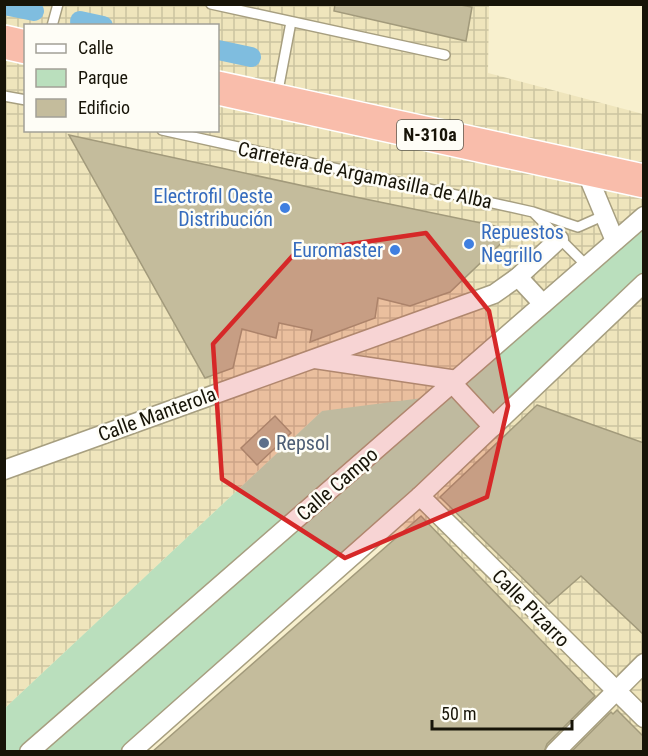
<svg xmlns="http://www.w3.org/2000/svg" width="648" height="756" font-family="'Roboto Condensed',sans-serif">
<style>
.industrial{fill:url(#industrial-grid);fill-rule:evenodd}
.green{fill:#badfbd}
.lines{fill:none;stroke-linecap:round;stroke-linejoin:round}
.canal{stroke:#7fbddf;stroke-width:20}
.building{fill:#c4bc9c;stroke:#a29a7b;stroke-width:1.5}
.lane-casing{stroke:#a79f80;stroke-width:12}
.street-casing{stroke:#a79f80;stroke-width:21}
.highway-casing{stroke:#fff;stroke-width:36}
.lane{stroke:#fff;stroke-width:9}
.street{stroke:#fff;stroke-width:18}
.highway{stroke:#f9bdab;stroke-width:33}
.marked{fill:#d62828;fill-opacity:0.2;stroke:#d62828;stroke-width:4.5;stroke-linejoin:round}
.shop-dot{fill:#3f7fe0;stroke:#fefdf6;stroke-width:2}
.service-dot{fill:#5c6f8a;stroke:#fefdf6;stroke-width:2}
.labels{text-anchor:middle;stroke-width:5;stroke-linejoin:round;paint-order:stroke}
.shield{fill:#fefdf6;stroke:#5c5a4f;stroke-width:1.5}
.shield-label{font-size:18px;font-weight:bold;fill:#171408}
.street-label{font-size:20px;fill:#171408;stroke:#fefdf6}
.shop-label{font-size:20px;fill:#366cbe;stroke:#fefdf6;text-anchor:end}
.service-label{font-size:20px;fill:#4e5e75;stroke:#fefdf6;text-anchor:start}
</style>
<defs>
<pattern id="industrial-grid" width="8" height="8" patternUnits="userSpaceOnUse" patternTransform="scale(1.5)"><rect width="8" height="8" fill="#efe5bc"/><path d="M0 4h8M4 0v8" fill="none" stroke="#ccc4a0"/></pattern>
</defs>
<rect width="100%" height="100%" fill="#f8f0ce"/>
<path class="industrial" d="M5 5H489L488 73 643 114V751H486L467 617 322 411 5 708ZM26 26H218V130H26Z"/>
<polygon class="green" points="643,216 643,283 131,751 5,752 5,708 322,411 438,396"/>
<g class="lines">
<g class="canal">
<polyline points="4,5 34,11"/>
<polyline points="80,21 103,26"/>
<polyline points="218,50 251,57"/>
</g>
</g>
<g class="building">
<polygon points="335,4 455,4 472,7 466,41 334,11"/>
<polygon points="69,135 341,194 515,230 450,292 410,306 378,298 375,318 310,342 312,330 279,323 276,338 242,329 233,368 205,378"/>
<polygon points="537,405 644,443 644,635 581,576 549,604 440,497"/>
<polygon points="275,416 291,433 257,465 241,448"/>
<polygon points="421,516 595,696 547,744 544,752 152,752"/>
<polygon points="617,710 644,737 644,752 571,752 611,712 613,714"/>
</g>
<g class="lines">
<defs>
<g id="lane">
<polyline points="211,4 445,55"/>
<polyline points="52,26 58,4"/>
<polyline points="4,96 26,100"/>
<polyline points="277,96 291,22"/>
<polyline points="162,130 533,212 578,227 605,215"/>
<polyline points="535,214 587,266"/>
</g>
<g id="street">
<polyline points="585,169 615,241"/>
<polyline points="518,277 543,304"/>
<polyline points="315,359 457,380"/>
<polyline points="453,384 493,427"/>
<polyline points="4,470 494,294 518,277 559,239"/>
<polyline points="420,496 644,718"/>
<polyline points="29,752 644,216"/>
<polyline points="131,752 420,496 644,283"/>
<polyline points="555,752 644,663"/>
</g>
<g id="highway">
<polyline points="4,42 26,47"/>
<polyline points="218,88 644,181"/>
</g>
</defs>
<use href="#lane" class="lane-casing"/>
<use href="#street" class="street-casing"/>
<use href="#highway" class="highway-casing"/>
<use href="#lane" class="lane"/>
<use href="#street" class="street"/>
<use href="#highway" class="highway"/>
</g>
<path class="marked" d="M426 233 489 311 508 406 487 497 345 558 222 479 213 344 296 252Z"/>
<g class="shop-dot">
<circle cx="285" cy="208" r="6"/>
<circle cx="469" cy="244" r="6"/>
<circle cx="395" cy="250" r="6"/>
</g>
<circle class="service-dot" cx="264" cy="443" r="6"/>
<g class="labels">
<rect class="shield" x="397" y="120" width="66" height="30" rx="4.5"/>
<g class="shield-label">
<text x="430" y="141">N-310a</text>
</g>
<g class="street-label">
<text transform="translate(365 175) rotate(12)" y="7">Carretera de Argamasilla de Alba</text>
<text transform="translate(157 414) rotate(-20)" y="7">Calle Manterola</text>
<text transform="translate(337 484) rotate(-41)" y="7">Calle Campo</text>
<text transform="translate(531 608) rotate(45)" y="7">Calle Pizarro</text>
</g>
<g class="shop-label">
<text x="273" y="203">Electrofil Oeste<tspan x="273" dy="23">Distribución</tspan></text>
<text x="481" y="239" text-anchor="start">Repuestos<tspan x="481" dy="23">Negrillo</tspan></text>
<text x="383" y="257">Euromaster</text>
</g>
<g class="service-label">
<text x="276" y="450">Repsol</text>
</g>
</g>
<rect width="648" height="756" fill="none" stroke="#171408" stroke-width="12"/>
<rect x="24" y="24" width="195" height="108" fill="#fefdf6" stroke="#a2a097" stroke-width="1.5"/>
<rect x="36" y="44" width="30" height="9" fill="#ffffff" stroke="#a2a097" stroke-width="1.5"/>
<text x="78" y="54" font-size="18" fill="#171408">Calle</text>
<rect x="36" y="69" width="30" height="18" fill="#badfbd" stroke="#a2a097" stroke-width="1.5"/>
<text x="78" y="84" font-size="18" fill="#171408">Parque</text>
<rect x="36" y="99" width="30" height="18" fill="#c4bc9c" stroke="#a2a097" stroke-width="1.5"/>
<text x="78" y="114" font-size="18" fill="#171408">Edificio</text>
<path d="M432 720v9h140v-9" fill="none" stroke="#171408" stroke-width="3"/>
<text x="441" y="720" font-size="18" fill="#171408" stroke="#fefdf6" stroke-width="4.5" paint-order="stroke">50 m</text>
</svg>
